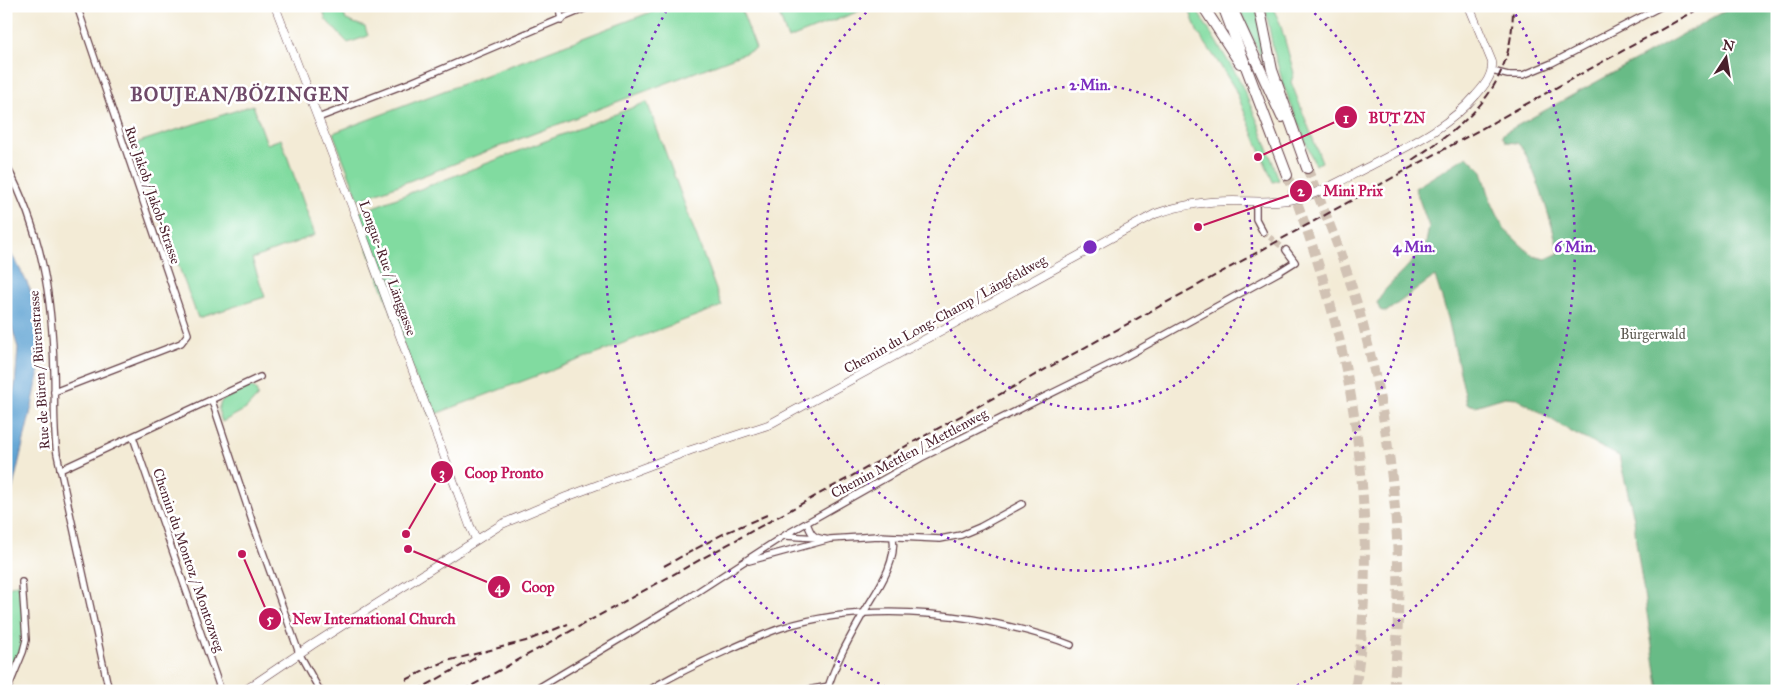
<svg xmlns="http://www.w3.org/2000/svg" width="1783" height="697" font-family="'IM FELL Great Primer',serif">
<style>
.green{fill:#81dba0;stroke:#667d66}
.forest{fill:#68bb86;stroke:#596d58}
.water{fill:#5ea3d3;stroke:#54617f}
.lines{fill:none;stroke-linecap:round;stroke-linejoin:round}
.street-tunnel{stroke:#d1c2b4;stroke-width:5.5;stroke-dasharray:5.5 3;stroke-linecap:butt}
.highway-tunnel{stroke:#d1c2b4;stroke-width:10;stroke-dasharray:10 5;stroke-linecap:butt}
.street-casing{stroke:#633e45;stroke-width:8}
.secondary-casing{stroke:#633e45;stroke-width:9}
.highway-casing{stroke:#633e45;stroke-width:12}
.street{stroke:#fff;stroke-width:5.5}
.secondary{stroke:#fff;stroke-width:8}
.highway{stroke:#fff;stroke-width:10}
.rail{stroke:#4a1f2b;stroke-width:2;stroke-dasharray:8 4;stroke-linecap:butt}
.ring{fill:none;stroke:#7b2cbf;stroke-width:2.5;stroke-dasharray:2.5 5}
.labels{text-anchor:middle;stroke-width:5;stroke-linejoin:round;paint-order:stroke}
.street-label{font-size:14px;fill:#4a1f2b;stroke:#fff}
.park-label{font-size:14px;fill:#5a574e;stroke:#fff}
.district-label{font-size:19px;font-weight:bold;letter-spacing:1px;fill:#6f4a69;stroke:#fff}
.centre{fill:#7b2cbf;stroke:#fff;stroke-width:2.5}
.ring-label{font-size:15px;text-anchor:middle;font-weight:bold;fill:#7b2cbf;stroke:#fff;stroke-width:5;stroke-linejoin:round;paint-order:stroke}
.leader{fill:none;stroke:#c2185b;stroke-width:2}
.callout-dot{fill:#c2185b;stroke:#fff;stroke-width:2}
.mark-label{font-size:15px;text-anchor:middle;font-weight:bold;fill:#fff}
.callout-label{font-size:15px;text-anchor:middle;font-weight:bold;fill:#c2185b;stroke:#fff;stroke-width:5;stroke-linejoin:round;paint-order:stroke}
</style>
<rect width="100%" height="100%" fill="#fff"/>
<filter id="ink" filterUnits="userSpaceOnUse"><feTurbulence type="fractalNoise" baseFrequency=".02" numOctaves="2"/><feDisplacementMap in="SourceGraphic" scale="10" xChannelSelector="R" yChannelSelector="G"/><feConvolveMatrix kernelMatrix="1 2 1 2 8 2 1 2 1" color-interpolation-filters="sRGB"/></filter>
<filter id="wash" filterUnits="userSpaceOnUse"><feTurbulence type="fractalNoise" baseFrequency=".0096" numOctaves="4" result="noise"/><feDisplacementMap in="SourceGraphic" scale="20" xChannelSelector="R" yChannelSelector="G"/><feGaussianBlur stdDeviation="1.12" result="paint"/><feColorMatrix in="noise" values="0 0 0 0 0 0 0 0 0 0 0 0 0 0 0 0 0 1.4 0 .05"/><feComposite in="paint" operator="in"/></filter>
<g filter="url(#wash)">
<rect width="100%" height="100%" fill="#f3ebd6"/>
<g class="green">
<polygon points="322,6 341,6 346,20 365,27 368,36 348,43 326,20"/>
<polygon points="667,6 740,6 756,49 359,200 333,133"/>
<polygon points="776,6 872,6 788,39"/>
<polygon points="1188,6 1194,6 1238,77 1260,127 1279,180 1273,182 1235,89 1220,65 1197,31"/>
<polygon points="1238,6 1256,6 1268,72"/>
<polygon points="1265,6 1272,6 1280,23 1294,73 1291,82 1322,162 1315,165 1284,87 1273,48"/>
<polygon points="647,102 722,306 430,416 355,214"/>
<polygon points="253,105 267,144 281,139 315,235 252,259 265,297 198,318 133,144"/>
<polygon points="250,386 256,390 258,396 246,409 222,422 218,409 222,400"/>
<polygon points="22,582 26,636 6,691 6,588"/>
</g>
<path class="forest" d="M1734 6H1777V691H1659L1636 542 1634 518 1619 456 1573 433 1517 398 1505 397 1475 406 1467 404 1448 318 1435 276 1386 312 1380 310 1377 303 1384 291 1425 248 1429 227 1415 188 1467 156 1482 171 1491 201 1504 229 1533 256 1546 259 1559 253C1555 234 1531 151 1517 143L1506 142 1502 136 1504 133Z"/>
<path class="water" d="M6 246C20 268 33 290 38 315 46 355 35 393 26 431 19 460 13 488 6 517V424L15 385 18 348 6 307Z"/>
</g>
<g filter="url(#ink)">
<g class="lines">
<polyline class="street-tunnel" points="1263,232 1286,250"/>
<g class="highway-tunnel">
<path d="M1307 168C1329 222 1351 277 1365 333 1395 450 1406 571 1393 691"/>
<path d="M1287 175C1306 226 1324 277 1337 330 1366 447 1373 572 1355 691"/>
</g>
<defs>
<g id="street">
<polyline points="559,6 561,20"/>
<polyline points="1492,71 1508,75 1523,75 1552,63 1662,6"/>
<polyline points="318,118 409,83 591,6"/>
<path d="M6 165C42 232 52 296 54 370 55 398 53 426 57 454L109 691"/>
<polyline points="1256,202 1256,219 1263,232"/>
<polyline points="54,392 181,343 188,334 77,6"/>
<polyline points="212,401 253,524 299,653 320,691"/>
<polyline points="133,437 221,691"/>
<polyline points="60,470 260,377"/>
<path d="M807 523C811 534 813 538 825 539"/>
<polyline points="786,536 817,538"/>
<polyline points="749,561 830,539 878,536 940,539 961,535 980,527 1022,504"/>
<polyline points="7,691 23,652 26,640 22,582"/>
<polyline points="533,691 677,605 785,535 921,458 1123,358 1279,272 1295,262 1286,250"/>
<path d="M648 691C669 677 692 667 715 656 737 646 758 636 781 628 844 608 908 609 972 619 1006 625 1038 632 1071 645"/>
<polyline points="802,691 829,686"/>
<path d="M827 691C835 663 849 639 863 614 876 591 897 565 893 537"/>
</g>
<g id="secondary">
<polyline points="275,6 355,214 470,526 476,539"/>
<path d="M244 691 312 645 502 524 566 497 691 450 768 425 1155 214C1180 205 1206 201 1233 201 1254 201 1273 203 1294 199 1321 194 1345 178 1370 166 1408 146 1448 128 1476 95 1485 85 1493 75 1492 62L1469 6"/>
</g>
<g id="highway">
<polyline points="1203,6 1240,63"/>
<polyline points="1223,6 1287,175"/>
<polyline points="1231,6 1282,117"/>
<polyline points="1259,6 1272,70 1307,168"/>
</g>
</defs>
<use href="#street" class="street-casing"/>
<use href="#secondary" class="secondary-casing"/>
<use href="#highway" class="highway-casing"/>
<use href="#street" class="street"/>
<use href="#secondary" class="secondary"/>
<use href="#highway" class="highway"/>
<g class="rail">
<path d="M1412 160C1474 119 1513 86 1513 6"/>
<polyline points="664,566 725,533 767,515"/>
<polyline points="406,680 430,668 447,661 526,641 568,624"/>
<polyline points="416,691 477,657"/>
<polyline points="462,691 1704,6"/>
</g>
</g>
</g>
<g class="ring">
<circle cx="1090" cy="247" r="162"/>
<path d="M1309 8A324 324 0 1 1 871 8"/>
<path d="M893 690A485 485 0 0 1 668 8M1512 8A485 485 0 0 1 1287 690"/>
</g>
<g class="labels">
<g class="street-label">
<text transform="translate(153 195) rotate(71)" y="5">Rue Jakob / Jakob-Strasse</text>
<text transform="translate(388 268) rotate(70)" y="5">Longue-Rue / Länggasse</text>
<text transform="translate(945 314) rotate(-29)" y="5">Chemin du Long-Champ / Längfeldweg</text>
<text transform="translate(39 370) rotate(-94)" y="5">Rue de Büren / Bürenstrasse</text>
<text transform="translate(909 453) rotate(-28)" y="5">Chemin Mettlen / Mettlenweg</text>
<text transform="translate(189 560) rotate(71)" y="5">Chemin du Montoz / Montozweg</text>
</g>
<g class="park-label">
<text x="1653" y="339">Bürgerwald</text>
</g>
<g class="district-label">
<text x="240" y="101">BOUJEAN/BÖZINGEN</text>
</g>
</g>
<circle cx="1090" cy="247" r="8" class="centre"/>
<g class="ring-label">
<text x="1090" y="90">2 Min.</text>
<text x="1414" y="252">4 Min.</text>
<text x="1575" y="252">6 Min.</text>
</g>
<path class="leader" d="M1258 157L1346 117M1198 227L1301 191M406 534L442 472M408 549L499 587M242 554L270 619"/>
<g class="callout-dot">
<circle cx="1258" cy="157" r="5"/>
<circle cx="1198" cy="227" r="5"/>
<circle cx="406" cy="534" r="5"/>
<circle cx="408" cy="549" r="5"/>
<circle cx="242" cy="554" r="5"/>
<circle cx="1346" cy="117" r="12"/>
<circle cx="1301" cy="191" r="12"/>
<circle cx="442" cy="472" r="12"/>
<circle cx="499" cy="587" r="12"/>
<circle cx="270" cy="619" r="12"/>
</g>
<g class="mark-label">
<text x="1346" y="123">1</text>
<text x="1301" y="196">2</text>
<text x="442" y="478">3</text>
<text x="499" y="592">4</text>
<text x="270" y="624">5</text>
</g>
<g class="callout-label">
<text x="1397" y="123">BUT ZN</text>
<text x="1353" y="196">Mini Prix</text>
<text x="504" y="478">Coop Pronto</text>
<text x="538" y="592">Coop</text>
<text x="374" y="624">New International Church</text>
</g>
<rect width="1783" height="697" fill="none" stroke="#fff" stroke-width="25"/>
<g transform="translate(1726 58) rotate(12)" stroke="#ffffff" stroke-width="4" paint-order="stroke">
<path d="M0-4L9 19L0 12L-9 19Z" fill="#4a1f2b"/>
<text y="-8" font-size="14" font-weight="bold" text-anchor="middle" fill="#4a1f2b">N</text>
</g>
</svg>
